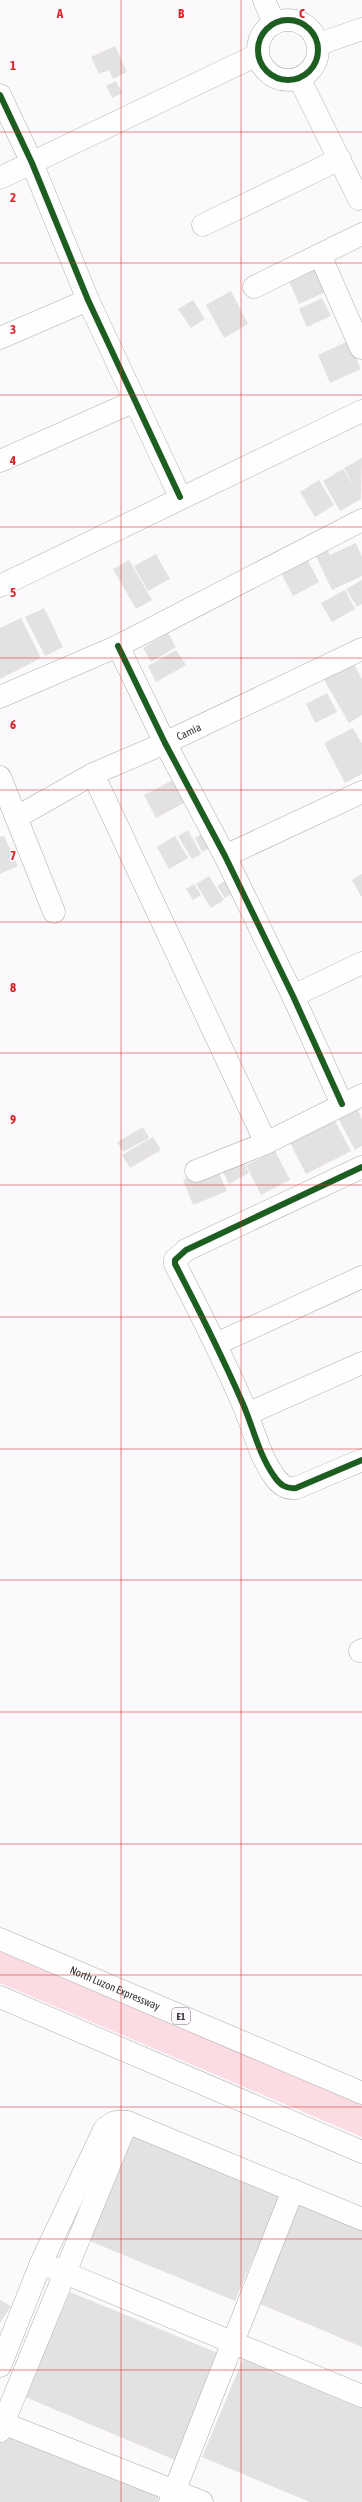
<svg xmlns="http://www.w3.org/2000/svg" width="362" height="2502" font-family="'Asap Condensed',sans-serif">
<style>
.green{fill:#fcdce3}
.building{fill:#e4e1e3}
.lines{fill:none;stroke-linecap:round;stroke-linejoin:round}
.minor-casing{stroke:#aeadae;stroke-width:23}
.highway-casing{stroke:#aeadae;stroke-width:23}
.minor{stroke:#fffeff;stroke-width:22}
.highway{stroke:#fffeff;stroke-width:22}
.cycleway-casing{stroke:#fdf8fd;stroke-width:8}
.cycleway{stroke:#1b5e20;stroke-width:6}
.grid{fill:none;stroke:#d62828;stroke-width:1;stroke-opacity:0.55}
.labels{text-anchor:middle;stroke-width:3;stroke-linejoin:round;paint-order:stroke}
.shield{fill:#fdf8fd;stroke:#726f71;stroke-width:1}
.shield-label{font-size:10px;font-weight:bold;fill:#363435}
.street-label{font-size:11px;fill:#363435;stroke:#fdf8fd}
.grid-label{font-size:13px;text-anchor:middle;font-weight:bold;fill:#d62828;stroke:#fdf8fd;stroke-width:3;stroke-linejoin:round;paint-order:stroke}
</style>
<rect width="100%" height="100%" fill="#fcf9fc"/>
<polygon class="green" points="0,1949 362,2100 362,2137 0,1983"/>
<g class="building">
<polygon points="115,46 127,72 113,79 109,70 99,74 91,57"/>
<polygon points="116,81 122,93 112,98 106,86"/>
<polygon points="317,266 328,291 299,304 288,279"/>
<polygon points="231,291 248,324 224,338 206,305"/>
<polygon points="322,298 331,316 307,327 299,309"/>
<polygon points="193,300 205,319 191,328 178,309"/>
<polygon points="348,341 361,369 330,383 318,355"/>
<polygon points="362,458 361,499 340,511 323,481 343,469 354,487 344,468"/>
<polygon points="319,480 334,505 315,517 300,492"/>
<polygon points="356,543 362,557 362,576 332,590 314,552 326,547 330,555"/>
<polygon points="156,554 170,579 148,591 134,566"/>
<polygon points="305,555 319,582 293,596 279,569"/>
<polygon points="129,560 152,600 136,609 113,569"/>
<polygon points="362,580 362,604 357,607 346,589"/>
<polygon points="345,590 355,609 332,622 321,603"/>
<polygon points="44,608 63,647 45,656 25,617"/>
<polygon points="21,618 41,658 0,679 0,628"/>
<polygon points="168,633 176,647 151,662 143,648"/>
<polygon points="176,650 186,665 156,682 148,666"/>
<polygon points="352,661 362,679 362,715 349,723 323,678"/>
<polygon points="327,693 337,712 315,723 306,704"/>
<polygon points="353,728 362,744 362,774 345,783 324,743"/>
<polygon points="175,779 186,802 156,818 144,795"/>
<polygon points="188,830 201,854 192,859 178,836"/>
<polygon points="206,832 214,846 202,852 195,838"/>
<polygon points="4,836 18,866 0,874 0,837"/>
<polygon points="175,836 188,858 169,869 157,847"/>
<polygon points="362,874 362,896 361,896 352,880"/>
<polygon points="209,876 224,900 211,908 196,884"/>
<polygon points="228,879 236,891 225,898 217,886"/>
<polygon points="194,884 201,895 193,900 186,889"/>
<polygon points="353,1100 362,1119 362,1146 355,1150 334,1110"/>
<polygon points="330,1112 351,1151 306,1174 286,1135"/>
<polygon points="143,1127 149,1138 123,1152 117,1142"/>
<polygon points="153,1137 161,1150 130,1168 122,1155"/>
<polygon points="275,1151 290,1180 261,1195 246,1165"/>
<polygon points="244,1163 249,1173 229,1184 219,1164"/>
<polygon points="216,1166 227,1191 193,1205 183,1180"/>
<polygon points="125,2131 280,2196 235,2301 80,2237"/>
<polygon points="302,2198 362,2223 362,2347 258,2303"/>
<polygon points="70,2292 225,2356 180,2462 25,2397"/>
<polygon points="0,2300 11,2306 0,2323"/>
<polygon points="246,2352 362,2400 362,2502 310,2502 202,2457"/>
<polygon points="5,2429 160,2494 157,2502 0,2502 0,2442"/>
</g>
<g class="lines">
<defs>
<g id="minor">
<polyline points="264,0 274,23"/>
<circle cx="288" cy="50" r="30"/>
<polyline points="319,44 362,29"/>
<polyline points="299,78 359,199"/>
<polyline points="0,95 32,163 88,300 180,497"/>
<polyline points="0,178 257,55"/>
<polyline points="203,225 340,159"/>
<polyline points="320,255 361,348"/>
<polyline points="254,287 362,234"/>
<polyline points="0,338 88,300"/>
<polyline points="0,461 135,401"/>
<polyline points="0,586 362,411"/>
<polyline points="118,646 165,743 225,856 293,996 342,1104"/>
<polyline points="0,697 118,646 362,520"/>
<polyline points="93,774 266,1143"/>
<polyline points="0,777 54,912"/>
<path id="s1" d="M17 817 93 774 165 743 362 649"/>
<polyline points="225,856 362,792"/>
<polyline points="293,996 362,963"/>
<path d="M362 1167 186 1250 175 1260V1264C199 1310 222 1356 243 1404 253 1427 259 1455 274 1476 280 1485 286 1489 296 1488L362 1460"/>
<polyline points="196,1171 266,1143 362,1095"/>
<polyline points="216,1344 362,1277"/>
<polyline points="247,1414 362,1363"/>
<polyline points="360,1651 362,1650"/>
<polyline points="41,2263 362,2396"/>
<polyline points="0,2366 41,2263 105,2128 115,2122 127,2122 362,2219"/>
<polyline points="0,2422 202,2502"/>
<polyline points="0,2431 127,2122"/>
<polyline points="170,2502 293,2190"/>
</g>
<g id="highway">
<path id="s2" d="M0 1939 362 2093"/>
<polyline points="0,1997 362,2152"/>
</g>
</defs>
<use href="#minor" class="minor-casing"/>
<use href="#highway" class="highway-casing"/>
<use href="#minor" class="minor"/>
<use href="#highway" class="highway"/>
<defs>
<g id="cycleway">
<circle cx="288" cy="50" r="30"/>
<polyline points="0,95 32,163 88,300 180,497"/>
<polyline points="118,646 165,743 225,856 293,996 342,1104"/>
<path d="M362 1167 186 1250 175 1260V1264C199 1310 222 1356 243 1404 253 1427 259 1455 274 1476 280 1485 286 1489 296 1488L362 1460"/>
</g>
</defs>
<use href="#cycleway" class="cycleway-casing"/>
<use href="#cycleway" class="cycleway"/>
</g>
<path class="grid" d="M121 0V2502M241 0V2502M0 132H362M0 263H362M0 395H362M0 527H362M0 658H362M0 790H362M0 922H362M0 1053H362M0 1185H362M0 1317H362M0 1449H362M0 1580H362M0 1712H362M0 1844H362M0 1975H362M0 2107H362M0 2239H362M0 2370H362"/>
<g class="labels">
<rect class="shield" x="172" y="2008" width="18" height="16" rx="3"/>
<g class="shield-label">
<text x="181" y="2020">E1</text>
</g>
<g class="street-label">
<text dy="4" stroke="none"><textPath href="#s1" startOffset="192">Camia</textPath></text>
<text dy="4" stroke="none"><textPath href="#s2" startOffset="125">North Luzon Expressway</textPath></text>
</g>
</g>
<g class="grid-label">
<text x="60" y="18">A</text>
<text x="181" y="18">B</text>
<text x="302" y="18">C</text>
<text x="13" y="70">1</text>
<text x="13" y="202">2</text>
<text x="13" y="334">3</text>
<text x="13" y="465">4</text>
<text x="13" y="597">5</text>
<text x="13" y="729">6</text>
<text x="13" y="860">7</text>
<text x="13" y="992">8</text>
<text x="13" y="1124">9</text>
</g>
</svg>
